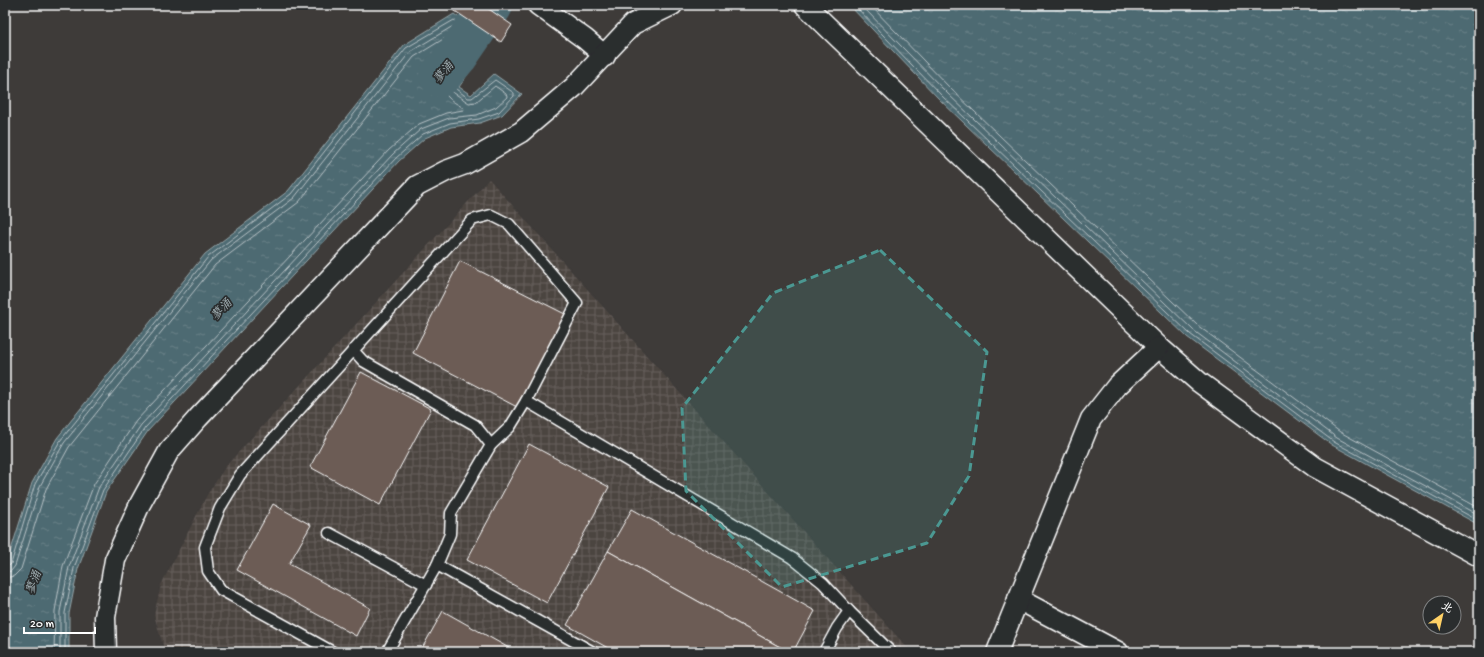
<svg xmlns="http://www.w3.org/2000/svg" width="1484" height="657" font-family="'Gochi Hand','LXGW WenKai TC',sans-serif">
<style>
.industrial{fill:url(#industrial-grid)}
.water{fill:url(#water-ripples);stroke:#95a6aa}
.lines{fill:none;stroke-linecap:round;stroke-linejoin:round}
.shore{stroke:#b8c3c7;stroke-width:1}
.river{stroke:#4e6a72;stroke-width:42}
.building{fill:#6c5c54;stroke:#fff}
.service-casing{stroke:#fff;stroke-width:13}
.minor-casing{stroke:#fff;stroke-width:23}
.service{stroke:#2a2d2e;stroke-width:10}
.minor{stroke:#2a2d2e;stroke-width:20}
.marked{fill:#4b9892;fill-opacity:0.2;stroke:#4b9892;stroke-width:3;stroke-dasharray:8 5;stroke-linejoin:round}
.labels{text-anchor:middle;stroke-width:3.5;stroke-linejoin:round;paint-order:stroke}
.water-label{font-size:12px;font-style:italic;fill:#a6b4b8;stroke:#2a2d2e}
</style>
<defs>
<pattern id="industrial-grid" width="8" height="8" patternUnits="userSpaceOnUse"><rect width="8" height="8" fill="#4c4541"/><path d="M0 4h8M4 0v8" fill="none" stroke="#67615e"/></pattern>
<pattern id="water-ripples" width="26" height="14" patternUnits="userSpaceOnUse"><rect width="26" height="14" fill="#4e6a72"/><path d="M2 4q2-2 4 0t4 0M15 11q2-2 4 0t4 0" fill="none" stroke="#698087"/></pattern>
</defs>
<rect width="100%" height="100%" fill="#3e3b39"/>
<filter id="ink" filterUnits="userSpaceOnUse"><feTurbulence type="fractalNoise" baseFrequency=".025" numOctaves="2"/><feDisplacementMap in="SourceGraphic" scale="8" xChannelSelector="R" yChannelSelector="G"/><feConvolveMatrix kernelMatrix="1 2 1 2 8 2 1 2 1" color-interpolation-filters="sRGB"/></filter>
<g filter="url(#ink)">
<polygon class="industrial" points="489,179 911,652 165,652 154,615 161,585 207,495 226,466"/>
<g class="water">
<polygon points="849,5 1479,5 1479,525 1332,445 1187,337 939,99"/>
<polygon points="454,14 491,41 459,87 471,95 494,74 522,94 502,115 480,123 451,127 425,138 399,161 148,431 106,492 78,569 69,614 69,652 5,652 5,569 32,483 57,438 205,254 288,191 404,45"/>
</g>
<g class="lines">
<g class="shore">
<polyline points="854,5 942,96 1190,334 1334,442 1479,521"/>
<polyline points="861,5 946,92 1193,330 1337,438 1479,515"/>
<polyline points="870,5 950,88 1197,325 1340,432 1479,508"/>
<polyline points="5,567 9,566 11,564 35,484 60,441 208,257 291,194 406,48 454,20 484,41 484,44 456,84 456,89 468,98 472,98 495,80 514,93 514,96 499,112 479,119 450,123 423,134 396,158 145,428 103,490 74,568 65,613 65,652"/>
<polyline points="5,572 11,571 15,566 40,486 64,443 211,260 294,198 410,52 453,26 477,42 477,45 451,82 450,87 451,91 469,103 476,102 495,86 506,94 507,97 496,107 477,115 449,118 421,129 393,154 141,425 99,487 69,567 60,612 60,652"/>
<path d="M5 578 14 576 21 569 46 489 69 447 215 265 299 202 414 57 453 33 469 44V46C461 58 437 82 447 96 451 101 457 104 462 107L463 110 446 113 419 124 389 150 136 421 94 484 63 566 55 611 54 652"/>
</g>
<polyline class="river" points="440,76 457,56 492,5"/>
</g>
<g class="building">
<polygon points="455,5 483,5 512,25 501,42 452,9"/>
<polygon points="460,261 565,314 517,407 413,353"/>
<polygon points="361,372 431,409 380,505 310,467"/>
<polygon points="529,444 609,487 547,603 467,560"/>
<polygon points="273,504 311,525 289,564 370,608 356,636 237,570"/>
<polygon points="632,509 815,611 793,652 789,652 608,551"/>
<polygon points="608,551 789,652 615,652 567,625"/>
<polygon points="443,611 516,652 420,652"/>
</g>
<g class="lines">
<defs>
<g id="service">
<polyline points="353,350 363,361 475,425 491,445"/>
<polyline points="526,401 792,558 823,583 849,611 837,628 824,652"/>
<polyline points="329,533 426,585"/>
<polyline points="437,565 593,652"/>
<polyline points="849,611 891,652"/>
<polyline points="333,652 221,590 208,571 205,547 220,508 240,475 472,220 491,215 509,224 577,303 526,401 510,427 491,445 451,513 450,534 437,565 387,652"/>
</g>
<g id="minor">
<polyline points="538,5 585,39 605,56"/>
<polyline points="805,5 1159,347 1199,382 1315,467 1479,556"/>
<polyline points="1018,599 1118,652"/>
<polyline points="106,652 105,617 115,560 140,504 169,451 198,418 417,186 446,171 465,164 521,132 574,87 633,24 672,5"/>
<polyline points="997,652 1091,419 1117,386 1159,347"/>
</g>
</defs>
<use href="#service" class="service-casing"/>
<use href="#minor" class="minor-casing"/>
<use href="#service" class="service"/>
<use href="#minor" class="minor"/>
</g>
</g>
<path class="marked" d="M880 250 987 352 969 476 927 543 782 587 686 491 682 408 773 293Z"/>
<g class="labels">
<g class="water-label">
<text transform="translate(443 72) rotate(-49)" y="4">蓼涌</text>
<text transform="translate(221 309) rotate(-46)" y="4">蓼涌</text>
<text transform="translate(33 582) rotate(-69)" y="4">蓼涌</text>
</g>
</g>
<rect width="1484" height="657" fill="none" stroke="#2a2d2e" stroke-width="20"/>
<rect x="10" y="10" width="1464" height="637" fill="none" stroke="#fff" stroke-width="1.5" filter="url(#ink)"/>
<g transform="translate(1442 615) rotate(34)"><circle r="19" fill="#2a2d2e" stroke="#7f8182"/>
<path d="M0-3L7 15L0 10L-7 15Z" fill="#ffd166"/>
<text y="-6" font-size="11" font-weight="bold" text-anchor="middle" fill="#ffffff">北</text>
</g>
<path d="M24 627v6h71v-6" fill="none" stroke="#ffffff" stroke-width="2"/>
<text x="30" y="627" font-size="12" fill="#ffffff" stroke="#2a2d2e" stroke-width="3" paint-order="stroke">20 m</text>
</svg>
